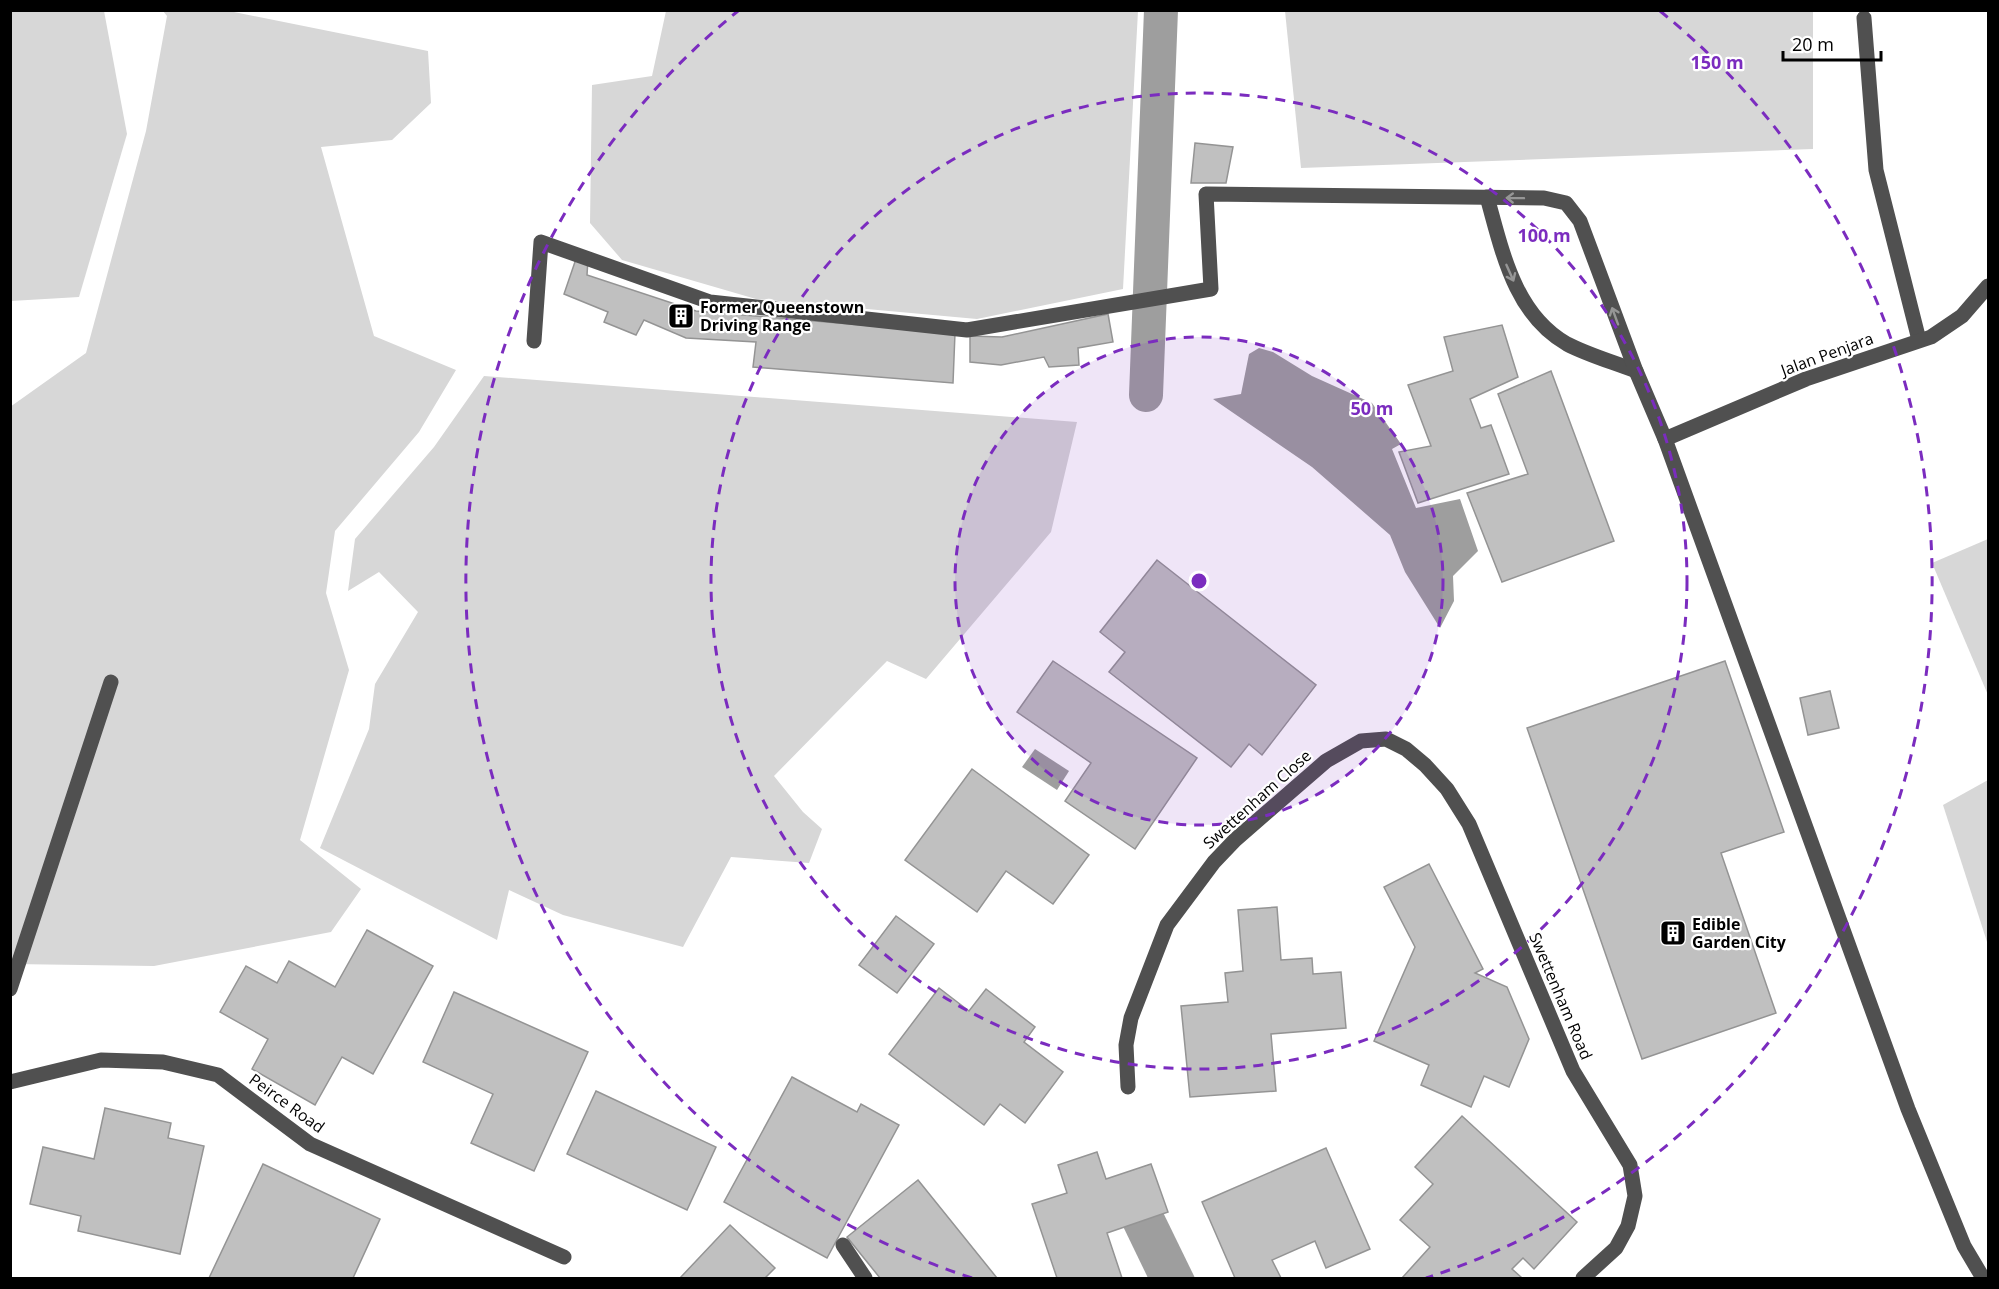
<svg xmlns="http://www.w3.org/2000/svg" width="1999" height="1289" font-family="'Open Sans',sans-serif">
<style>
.green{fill:#d7d7d7}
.water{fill:#9e9e9e}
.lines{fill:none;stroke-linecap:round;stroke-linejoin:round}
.canal{stroke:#9e9e9e;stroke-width:34}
.building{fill:#c0c0c0;stroke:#949494;stroke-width:1.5}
.minor{stroke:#505050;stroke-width:15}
.oneway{stroke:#969696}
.ring{fill:none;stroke:#7b2cbf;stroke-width:3;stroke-dasharray:10 8}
.labels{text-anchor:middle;stroke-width:4.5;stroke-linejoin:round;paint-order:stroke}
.poi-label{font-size:16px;font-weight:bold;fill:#000;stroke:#fff;text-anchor:start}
.street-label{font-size:16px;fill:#000;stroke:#fff}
.centre{fill:#7b2cbf;stroke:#fff;stroke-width:3}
.ring-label{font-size:18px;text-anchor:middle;font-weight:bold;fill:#7b2cbf;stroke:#fff;stroke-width:4.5;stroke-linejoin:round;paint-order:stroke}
</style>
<rect width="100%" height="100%" fill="#fff"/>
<g class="green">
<polygon points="11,10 104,11 127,134 79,297 11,301"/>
<polygon points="163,11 229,11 428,51 431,103 392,140 321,147 374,336 456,370 419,432 335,531 326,593 349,670 300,840 361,889 331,932 154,966 11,964 10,407 86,353 146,131 167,16"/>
<polygon points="666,11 1138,11 1123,289 977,319 756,299 622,260 590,223 592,85 652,76"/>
<polygon points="1285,11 1813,11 1813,149 1301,168"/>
<polygon points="484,376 1077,422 1051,532 926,679 887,661 774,776 803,812 822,829 809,863 731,857 683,947 563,915 509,890 497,940 320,848 369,729 375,684 418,612 379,572 348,591 355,539 434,447"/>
<polygon points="1988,539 1988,695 1932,563"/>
<polygon points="1988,780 1988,945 1943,805"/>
</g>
<g class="water">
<polygon points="1259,348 1273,352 1312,376 1372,403 1401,444 1392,449 1416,508 1460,499 1478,551 1453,576 1454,601 1440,628 1405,572 1390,535 1312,467 1213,399 1241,394 1249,354"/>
<polygon points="1035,749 1069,771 1057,790 1022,767"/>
<polygon points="1157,1200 1195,1278 1148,1278 1119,1218"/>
</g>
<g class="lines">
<polyline class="canal" points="1146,395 1161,10"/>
</g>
<g class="building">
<polygon points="1195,143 1233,147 1226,183 1191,183"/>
<polygon points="577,256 588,259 587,275 696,311 955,333 953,383 753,367 756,342 686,338 644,320 636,335 604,322 608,312 564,294"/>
<polygon points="1108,314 1113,342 1078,348 1079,365 1049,367 1044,357 1001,365 970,362 970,336 1002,337"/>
<polygon points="1502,325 1518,377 1470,399 1481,428 1491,425 1509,474 1418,503 1399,452 1431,446 1408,385 1453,371 1444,337"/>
<polygon points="1551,371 1614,541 1502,582 1467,493 1528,474 1498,394"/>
<polygon points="1157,560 1316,685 1262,755 1249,744 1231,767 1109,672 1125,652 1100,632"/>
<polygon points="1053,661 1197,758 1135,849 1065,801 1091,763 1017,712"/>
<polygon points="1725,661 1784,832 1721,853 1776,1013 1642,1059 1527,728"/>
<polygon points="1830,691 1839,728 1808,735 1800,698"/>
<polygon points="972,769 1089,855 1053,904 1006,871 977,912 905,860"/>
<polygon points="1429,864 1483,969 1475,973 1507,987 1529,1039 1509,1087 1484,1076 1471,1107 1421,1085 1429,1065 1374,1041 1415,947 1384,887"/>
<polygon points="1277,907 1281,960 1312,958 1313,974 1341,972 1346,1028 1271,1034 1276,1091 1190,1097 1181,1006 1228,1002 1225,973 1243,971 1238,910"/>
<polygon points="896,916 934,944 897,993 859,965"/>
<polygon points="367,930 433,966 373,1074 342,1057 315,1105 252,1069 268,1039 220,1012 246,966 277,983 289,961 335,987"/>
<polygon points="939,988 969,1011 986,989 1035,1027 1024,1042 1063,1072 1025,1123 1000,1104 984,1125 889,1054"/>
<polygon points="454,992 588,1052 534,1171 471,1143 493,1094 423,1062"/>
<polygon points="792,1077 857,1112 861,1104 899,1125 827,1258 724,1202"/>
<polygon points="596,1091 716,1147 687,1210 567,1154"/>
<polygon points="105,1108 171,1123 168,1138 204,1146 180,1254 78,1231 81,1216 30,1204 43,1147 94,1159"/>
<polygon points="1462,1116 1577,1222 1534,1269 1523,1258 1512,1269 1522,1278 1402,1278 1430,1247 1400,1220 1433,1184 1415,1167"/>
<polygon points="1326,1148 1370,1249 1326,1268 1315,1241 1272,1260 1281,1278 1235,1278 1202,1202"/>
<polygon points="1097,1152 1106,1179 1151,1164 1168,1212 1107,1233 1122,1278 1057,1278 1032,1204 1067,1193 1058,1165"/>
<polygon points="263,1164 380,1219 353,1278 209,1278"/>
<polygon points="918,1180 997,1278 880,1278 847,1237"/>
<polygon points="730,1225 775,1268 765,1278 680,1278"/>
</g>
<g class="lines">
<g class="minor">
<polyline points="1864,18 1876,170 1919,340"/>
<path d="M1487 197C1502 250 1514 314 1567 344 1588 355 1613 362 1636 371"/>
<polyline points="534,341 541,242 710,302 967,330 1211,289 1206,194 1544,198 1566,203 1580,221 1636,371 1665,439 1908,1109 1964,1246 1983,1278"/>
<polyline points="1665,439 1806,379 1931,337 1962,316 1988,286"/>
<polyline points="10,989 111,682"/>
<polyline points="10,1082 101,1060 163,1062 218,1075 310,1144 564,1257"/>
<polyline points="1128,1087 1126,1045 1131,1018 1167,925 1214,862 1235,840 1326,761 1361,741 1386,739 1406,749 1425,765 1447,789 1469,824 1573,1071 1630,1165 1635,1196 1628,1226 1616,1248 1583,1278"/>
<polyline points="843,1245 865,1278"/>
</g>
</g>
<defs><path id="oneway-shaft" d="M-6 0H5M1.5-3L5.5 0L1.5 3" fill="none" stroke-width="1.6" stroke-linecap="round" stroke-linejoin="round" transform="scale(1.5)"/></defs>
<g class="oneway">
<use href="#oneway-shaft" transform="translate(1515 198) rotate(-179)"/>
<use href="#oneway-shaft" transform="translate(1510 273) rotate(66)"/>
<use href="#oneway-shaft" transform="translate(1615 316) rotate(-110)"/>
</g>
<circle cx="1199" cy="581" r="244" fill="#7b2cbf" fill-opacity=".12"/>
<g class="ring">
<circle cx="1199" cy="581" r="244"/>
<circle cx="1199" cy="581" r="488"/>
<path d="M972 1278A733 733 0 0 1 738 11M1660 11A733 733 0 0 1 1426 1278"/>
</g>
<defs>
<symbol id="building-square" viewBox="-11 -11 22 22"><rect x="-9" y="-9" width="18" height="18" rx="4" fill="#000" stroke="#fff"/><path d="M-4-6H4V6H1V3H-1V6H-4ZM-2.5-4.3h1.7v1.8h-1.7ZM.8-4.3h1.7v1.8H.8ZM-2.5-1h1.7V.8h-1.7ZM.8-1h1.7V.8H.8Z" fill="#fff"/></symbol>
</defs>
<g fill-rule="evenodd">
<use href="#building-square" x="666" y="301" width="30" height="30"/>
<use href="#building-square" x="1658" y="918" width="30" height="30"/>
</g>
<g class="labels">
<g class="poi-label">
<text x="700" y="313">Former Queenstown<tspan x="700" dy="18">Driving Range</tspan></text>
<text x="1692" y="930">Edible<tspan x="1692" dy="18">Garden City</tspan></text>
</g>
<g class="street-label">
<text transform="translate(1827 354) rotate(-20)" y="6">Jalan Penjara</text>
<text transform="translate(1257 799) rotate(-42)" y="6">Swettenham Close</text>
<text transform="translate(1561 996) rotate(67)" y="6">Swettenham Road</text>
<text transform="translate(287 1103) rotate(36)" y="6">Peirce Road</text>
</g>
</g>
<circle cx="1199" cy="581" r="9" class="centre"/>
<g class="ring-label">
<text x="1717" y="69">150 m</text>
<text x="1544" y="242">100 m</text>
<text x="1372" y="415">50 m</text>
</g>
<rect width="1999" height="1289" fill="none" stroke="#000000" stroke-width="24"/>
<path d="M1783 51v9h98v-9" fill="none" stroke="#000000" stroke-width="3"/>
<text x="1792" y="51" font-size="18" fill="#000000" stroke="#ffffff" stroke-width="4.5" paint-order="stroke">20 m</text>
</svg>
